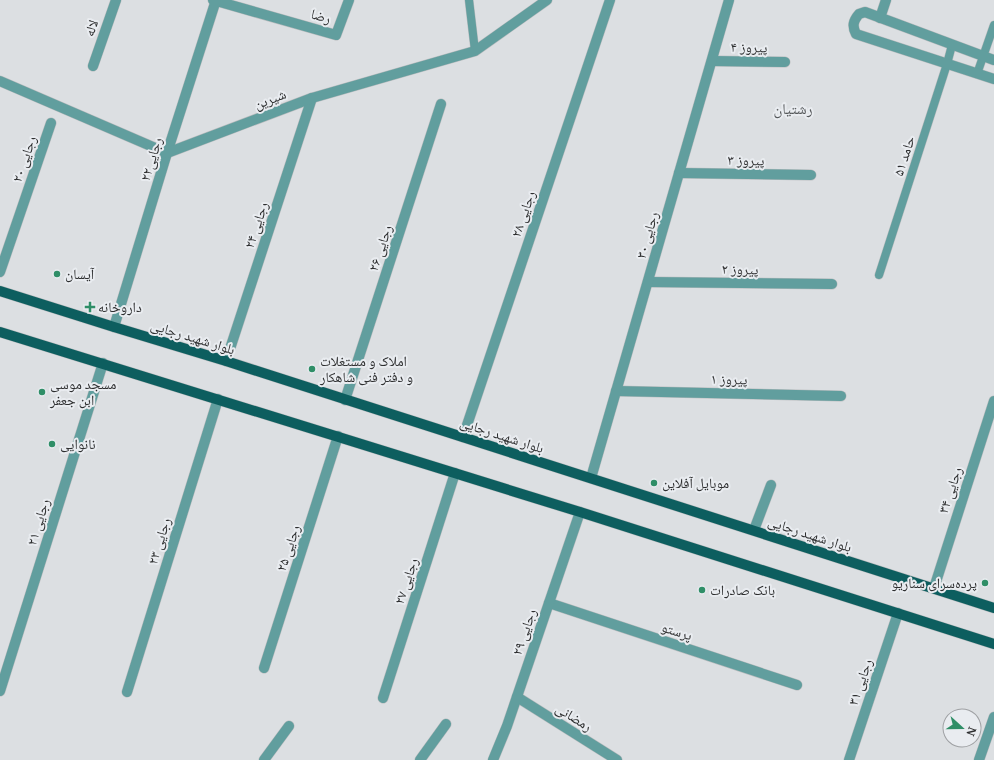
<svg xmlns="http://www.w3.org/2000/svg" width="994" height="760" font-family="Georgia,'Noto Naskh Arabic',serif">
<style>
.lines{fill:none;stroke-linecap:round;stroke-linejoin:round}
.service-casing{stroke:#b9bcbe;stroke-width:9}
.minor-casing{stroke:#b9bcbe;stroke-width:11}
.tertiary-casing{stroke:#b9bcbe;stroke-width:11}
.primary-casing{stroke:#b9bcbe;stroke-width:11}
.service{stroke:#619e9e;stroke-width:8}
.minor{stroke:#619e9e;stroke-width:10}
.tertiary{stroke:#619e9e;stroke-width:10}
.primary{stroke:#0d5e5f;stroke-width:10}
.poi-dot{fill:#2f8e67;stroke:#e9ecf0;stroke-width:1.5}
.labels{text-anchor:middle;stroke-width:4;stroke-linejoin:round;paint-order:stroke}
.street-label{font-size:14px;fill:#2d2e2f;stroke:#e9ecf0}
.poi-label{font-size:14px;fill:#2d2e2f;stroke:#e9ecf0;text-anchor:start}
.neighbourhood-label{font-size:15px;fill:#55585a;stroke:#e9ecf0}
</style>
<rect width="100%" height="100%" fill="#dcdfe2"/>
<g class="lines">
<defs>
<g id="service">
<polyline points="469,0 475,51"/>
<polyline points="977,74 994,25"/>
<polyline points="879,275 947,64 952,45"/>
</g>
<g id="minor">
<polyline points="213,0 336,35 349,0"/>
<polyline points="880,18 886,0"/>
<polyline points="712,61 785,62"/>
<polyline points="93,66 116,0"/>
<polyline points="679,173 811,175"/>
<polyline points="0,272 51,123"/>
<polyline points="648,282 832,284"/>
<polyline points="114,327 167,153 216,0"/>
<polyline points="226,361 312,98"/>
<polyline points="616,391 841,396"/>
<polyline points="345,400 441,104"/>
<polyline points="463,437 610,0"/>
<polyline points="591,478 729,0"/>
<polyline points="754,530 771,485"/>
<polyline points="934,588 994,401"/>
<polyline points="549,603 797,685"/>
<polyline points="264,668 338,436"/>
<polyline points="0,691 103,363"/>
<polyline points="127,692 218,399"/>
<polyline points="517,697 617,760"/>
<polyline points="383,698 455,473"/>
<polyline points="264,760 289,726"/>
<polyline points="420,760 446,724"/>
<polyline points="493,760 507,726 580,512"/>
<polyline points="849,760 898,613"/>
<polyline points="979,760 994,717"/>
</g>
<g id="tertiary">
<path d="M994 60 865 12 859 14C853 21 852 26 856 34L994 79"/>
<polyline points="0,81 167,153 312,98 475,51 547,0"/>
</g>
<g id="primary">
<polyline points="0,291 114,327 226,361 994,608"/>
<polyline points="0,332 580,512 994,644"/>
</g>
</defs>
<use href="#service" class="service-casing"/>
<use href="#minor" class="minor-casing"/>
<use href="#tertiary" class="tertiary-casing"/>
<use href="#primary" class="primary-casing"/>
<use href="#service" class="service"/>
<use href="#minor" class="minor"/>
<use href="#tertiary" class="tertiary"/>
<use href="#primary" class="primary"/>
</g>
<g class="poi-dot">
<circle cx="57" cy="274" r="4"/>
<path d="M88 301h4v4h4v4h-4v4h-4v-4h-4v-4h4z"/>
<circle cx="312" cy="369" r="4"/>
<circle cx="42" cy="392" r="4"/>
<circle cx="52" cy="444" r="4"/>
<circle cx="654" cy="483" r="4"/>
<circle cx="985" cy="583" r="4"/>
<circle cx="702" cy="590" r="4"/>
</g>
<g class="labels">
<g class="street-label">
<text transform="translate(321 16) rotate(16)" y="5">رضا</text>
<text transform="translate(91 28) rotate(-71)" y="5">لاله</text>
<text transform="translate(749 47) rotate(1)" y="5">پیروز ۴</text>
<text transform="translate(270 99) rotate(-21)" y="5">شیرین</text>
<text transform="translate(904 156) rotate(-72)" y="5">حامد ۵۱</text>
<text transform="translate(24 159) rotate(-71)" y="5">رجایی ۲۰</text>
<text transform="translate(151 159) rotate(-73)" y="5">۲۲رجایی</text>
<text transform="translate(746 160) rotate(1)" y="5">پیروز ۳</text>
<text transform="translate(523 214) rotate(-71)" y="5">رجایی ۲۸</text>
<text transform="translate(256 225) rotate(-72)" y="5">رجایی ۲۴</text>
<text transform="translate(647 235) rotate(-74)" y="5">رجایی ۳۰</text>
<text transform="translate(380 248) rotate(-72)" y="5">رجایی ۲۶</text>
<text transform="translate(740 269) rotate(1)" y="5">پیروز ۲</text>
<text transform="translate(193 337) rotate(17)" y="5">بلوار شهید رجایی</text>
<text transform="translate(729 379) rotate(1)" y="5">پیروز ۱</text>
<text transform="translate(502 435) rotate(18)" y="5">بلوار شهید رجایی</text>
<text transform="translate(950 490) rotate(-72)" y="5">رجایی ۳۴</text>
<text transform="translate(38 522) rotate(-73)" y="5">رجایی ۲۱</text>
<text transform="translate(810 534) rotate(18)" y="5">بلوار شهید رجایی</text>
<text transform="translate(159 541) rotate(-73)" y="5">رجایی ۲۳</text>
<text transform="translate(288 548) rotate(-72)" y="5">رجایی ۲۵</text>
<text transform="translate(406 581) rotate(-72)" y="5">رجایی ۲۷</text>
<text transform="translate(677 631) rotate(18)" y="5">پرستو</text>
<text transform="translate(524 632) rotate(-71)" y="5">رجایی ۲۹</text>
<text transform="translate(860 682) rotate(-71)" y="5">رجایی ۳۱</text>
<text transform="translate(574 717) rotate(32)" y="5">رمضانی</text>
</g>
<g class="poi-label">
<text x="65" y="279">آیسان</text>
<text x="98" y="312">داروخانه</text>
<text x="320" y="366">املاک و مستغلات<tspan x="320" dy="16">و دفتر فنی شاهکار</tspan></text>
<text x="50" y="389">مسجد موسی<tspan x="50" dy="16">ابن جعفر</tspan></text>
<text x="60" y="449">نانوایی</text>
<text x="662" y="488">موبایل آفلاین</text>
<text x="977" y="588" text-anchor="end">پرده‌سرای سناریو</text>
<text x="710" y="595">بانک صادرات</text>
</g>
<g class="neighbourhood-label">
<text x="793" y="114">رشتیان</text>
</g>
</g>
<g transform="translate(962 728) rotate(111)"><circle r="19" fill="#e9ecf0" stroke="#9ea0a3"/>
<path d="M0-3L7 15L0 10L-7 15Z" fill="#2f8e67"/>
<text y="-6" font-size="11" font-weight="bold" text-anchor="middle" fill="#2d2e2f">N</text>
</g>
</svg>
